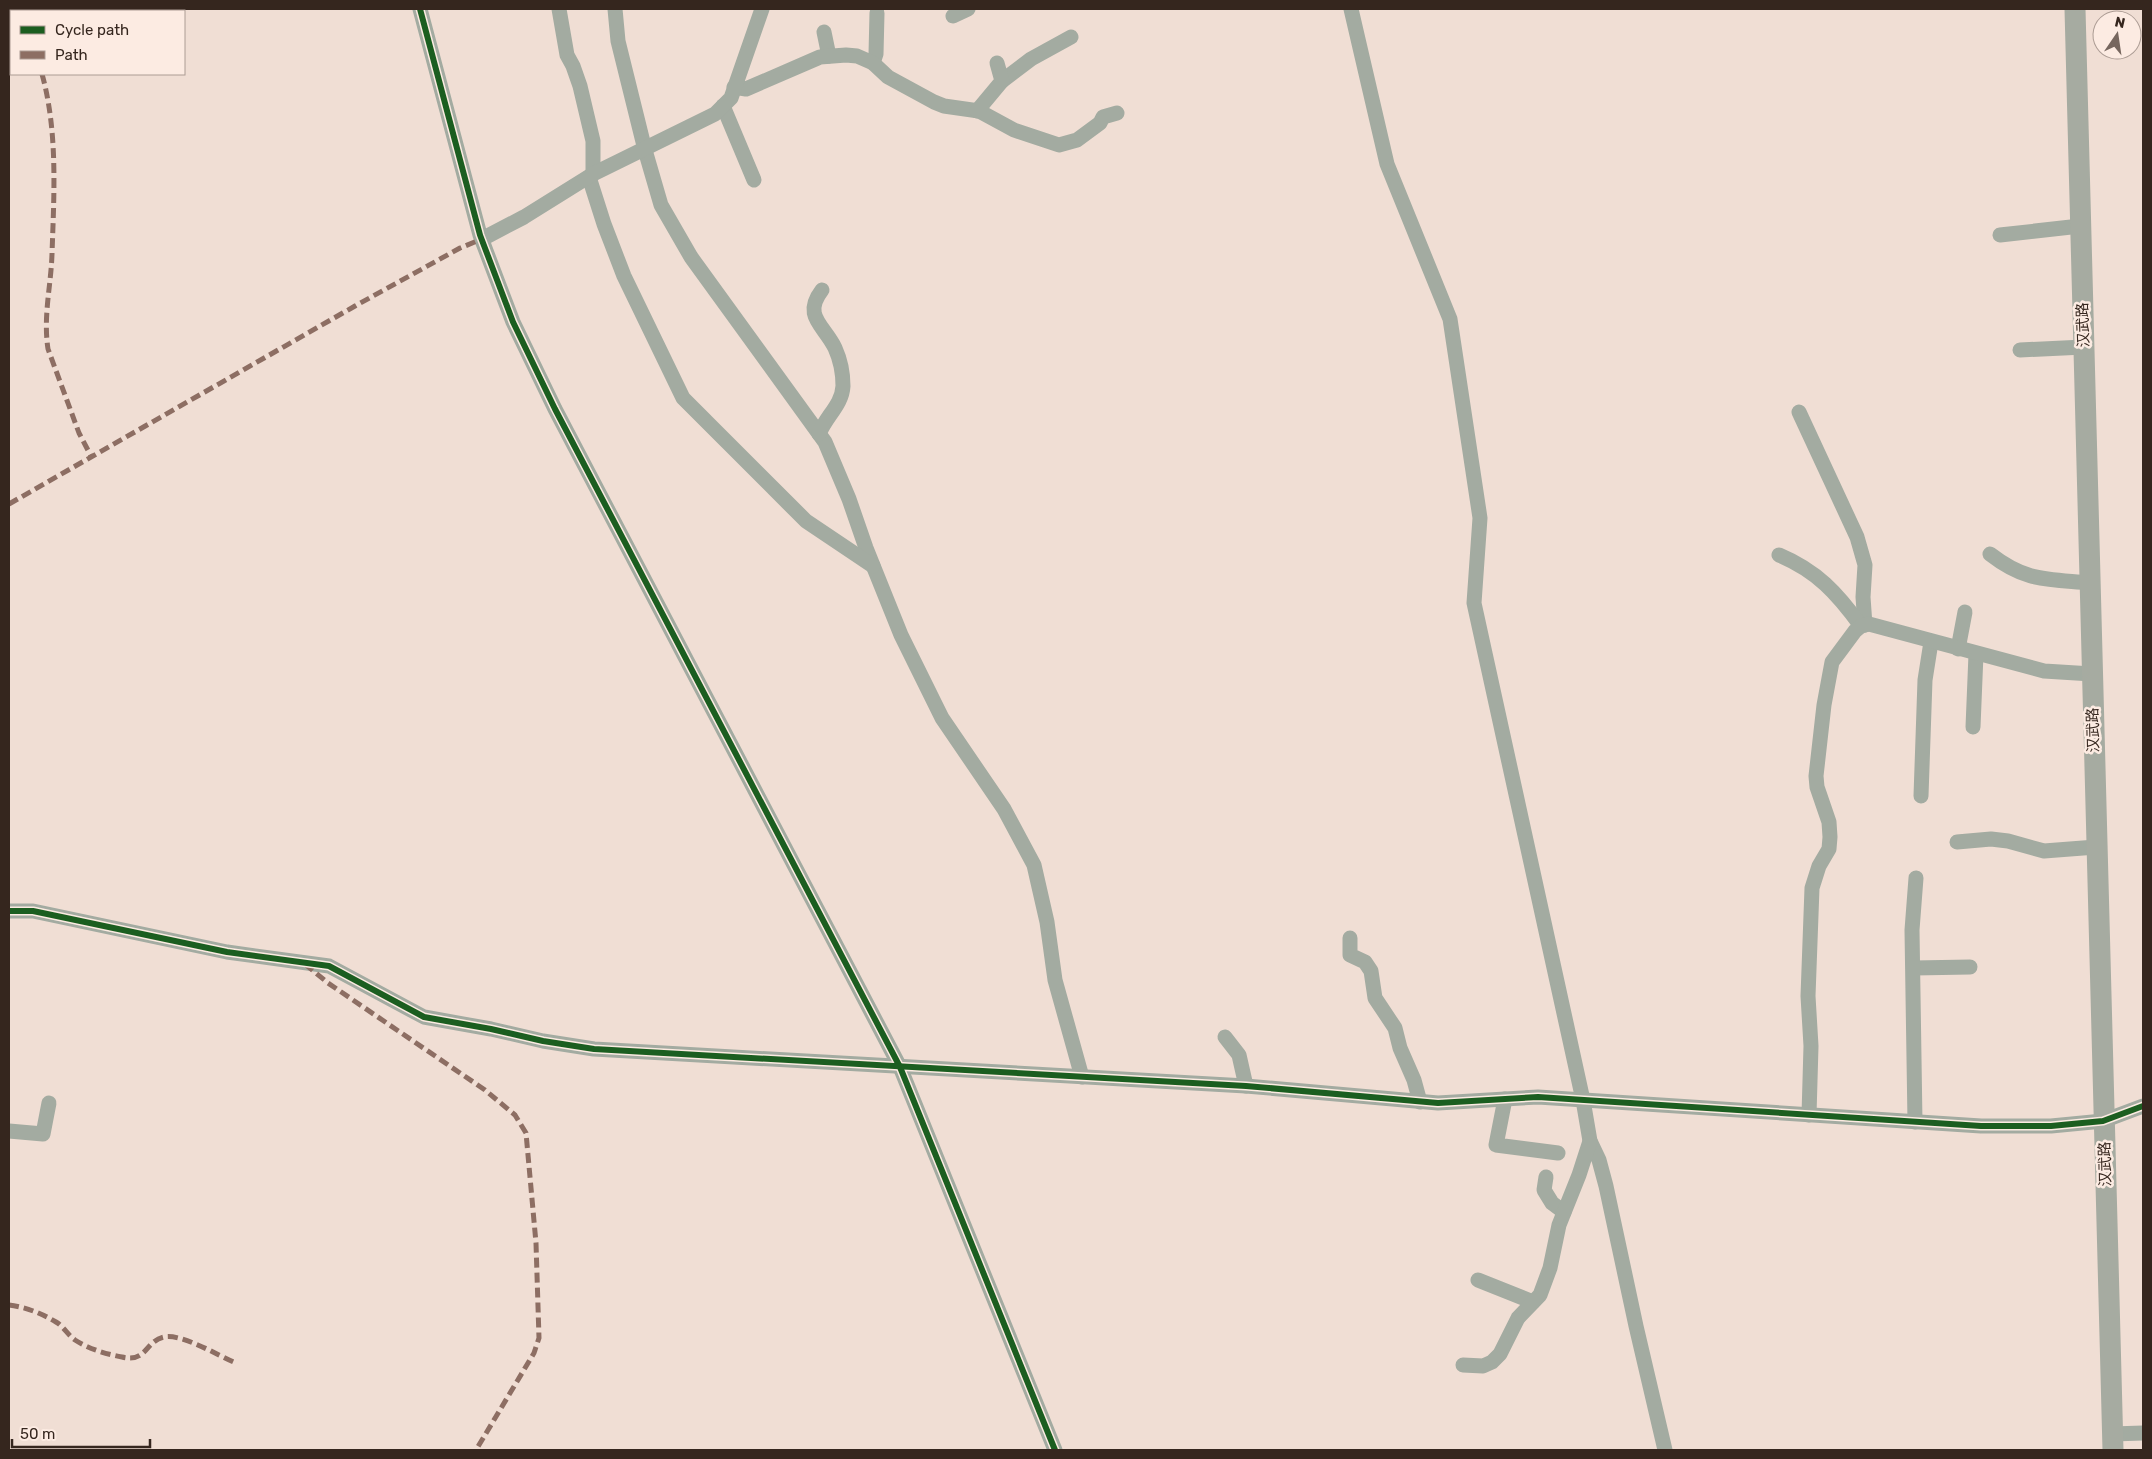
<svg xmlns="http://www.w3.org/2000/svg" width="2152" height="1459" font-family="Rubik,'Noto Sans SC',sans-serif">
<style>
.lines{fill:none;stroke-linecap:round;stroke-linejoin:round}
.minor{stroke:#a3aba1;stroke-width:15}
.secondary{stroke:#a6aba1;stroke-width:21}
.quiet{stroke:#8d6e63;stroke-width:5;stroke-dasharray:10 5;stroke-linecap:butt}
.cycleway-casing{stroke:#fcebe2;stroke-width:9}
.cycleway{stroke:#1b5e20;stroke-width:6}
.labels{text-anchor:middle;stroke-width:5;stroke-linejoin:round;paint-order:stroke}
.street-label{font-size:15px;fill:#35261e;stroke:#fcebe2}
</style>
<rect width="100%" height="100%" fill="#f0ded4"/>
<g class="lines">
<g class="minor">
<polyline points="420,9 480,235 513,322 555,409 900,1067 1055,1450"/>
<polyline points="559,9 567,55 573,66 580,86 593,141 593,174"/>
<polyline points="615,9 618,41 645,150 661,205 691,257 825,442 849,499 866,548 901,635 942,718 1004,809 1034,865 1047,922 1055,980 1082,1077"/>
<polyline points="1351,9 1387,164 1450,319 1480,518 1474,603 1583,1100 1590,1141 1599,1160 1606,1186 1636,1326 1665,1450"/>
<polyline points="953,16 968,9"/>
<polyline points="824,32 829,56"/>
<polyline points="873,63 876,54 877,13"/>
<polyline points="1002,81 1031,59 1071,37"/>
<polyline points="734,87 746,89 820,57 846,55 857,56 873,63 888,77 934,102 944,106 979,111 1014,130 1059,145 1077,140 1100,123 1103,117 1117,113"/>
<polyline points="723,106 754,180"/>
<polyline points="977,111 1002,81 997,63"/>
<polyline points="589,177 604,224 624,276 683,398 806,521 873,566"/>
<polyline points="2000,235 2080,226"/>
<polyline points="482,239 524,217 593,174 715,114 731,98 762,9"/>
<polyline points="2020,350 2084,347"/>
<polyline points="1799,412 1857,537 1865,565 1863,597 1865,625"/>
<path d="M819 434C826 416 842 405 843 386 843 373 840 359 835 348 824 325 802 316 822 290"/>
<path d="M1990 554C2026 582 2047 579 2090 583"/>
<path d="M1779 555C1817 571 1837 593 1861 626"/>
<polyline points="1958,649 1965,612"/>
<polyline points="1973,727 1976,654"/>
<polyline points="1921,796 1925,680 1931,642"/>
<polyline points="1957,842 1991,839 2008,841 2044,851 2096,847"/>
<polyline points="9,911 33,911 227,952 329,966 424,1017 491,1029 543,1041 594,1049 1246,1086 1438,1103 1538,1097 1981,1126 2051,1126 2103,1121 2143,1106"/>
<polyline points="1350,938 1350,955 1365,962 1371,971 1375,998 1395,1028 1400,1048 1414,1080 1420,1102"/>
<polyline points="1914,968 1970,967"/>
<polyline points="1225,1037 1239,1055 1246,1086"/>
<polyline points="1505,1099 1496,1145 1558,1153"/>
<polyline points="1809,1115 1811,1046 1808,996 1812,888 1819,866 1829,849 1830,837 1829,822 1817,787 1816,776 1824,705 1832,662 1855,631 1861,626 1869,624 2044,671 2092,674"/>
<polyline points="1915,1122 1912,930 1916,878"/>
<polyline points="9,1131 43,1134 49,1103"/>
<polyline points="1546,1177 1544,1190 1552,1203 1564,1212"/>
<polyline points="1478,1280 1533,1302"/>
<polyline points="1463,1365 1483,1366 1492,1362 1500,1354 1518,1318 1540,1295 1550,1268 1559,1225 1579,1175 1590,1141"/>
<polyline points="2112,1434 2143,1433"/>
</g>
<polyline class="secondary" points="2075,9 2113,1450"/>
<g class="quiet">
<polyline points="20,9 21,11"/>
<path d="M42 74C58 132 54 194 52 254 51 286 43 316 48 349L79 433 91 456"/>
<polyline points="9,504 355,306 460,248 482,239"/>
<polyline points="305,964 328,983 485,1090 515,1115 526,1133 536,1243 539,1338 534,1353 476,1450"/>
<path d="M9 1305C25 1307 41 1313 56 1322 63 1326 68 1335 75 1340 89 1349 106 1354 122 1357 147 1363 145 1341 164 1337 181 1333 219 1356 236 1363"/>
</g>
<defs>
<g id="cycleway">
<polyline points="420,9 480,235 513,322 555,409 900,1067 1055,1450"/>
<polyline points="9,911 33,911 227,952 329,966 424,1017 491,1029 543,1041 594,1049 1246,1086 1438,1103 1538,1097 1981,1126 2051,1126 2103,1121 2143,1106"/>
</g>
</defs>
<use href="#cycleway" class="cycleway-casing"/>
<use href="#cycleway" class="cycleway"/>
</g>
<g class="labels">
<g class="street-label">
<text transform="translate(2083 325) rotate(-92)" y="5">汉武路</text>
<text transform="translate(2093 730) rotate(-91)" y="5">汉武路</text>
<text transform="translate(2105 1164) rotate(-91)" y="5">汉武路</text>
</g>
</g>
<rect width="2152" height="1459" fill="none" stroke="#35261e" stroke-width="20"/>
<rect x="10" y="10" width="175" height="65" fill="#fcebe2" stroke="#ac9c94"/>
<rect x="20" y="26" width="25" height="8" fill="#1b5e20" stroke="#ac9c94"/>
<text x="55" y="35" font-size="15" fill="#35261e">Cycle path</text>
<rect x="20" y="51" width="25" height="8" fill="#8d6e63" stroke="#ac9c94"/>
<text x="55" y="60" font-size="15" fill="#35261e">Path</text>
<g transform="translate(2117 35) rotate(13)"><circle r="24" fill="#fcebe2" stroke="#ac9c94"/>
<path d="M0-4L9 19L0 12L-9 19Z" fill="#76665e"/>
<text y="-8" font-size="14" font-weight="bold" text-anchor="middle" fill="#35261e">N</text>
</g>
<path d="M12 1439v8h138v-8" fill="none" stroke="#35261e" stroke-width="2.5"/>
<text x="20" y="1439" font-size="15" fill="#35261e" stroke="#fcebe2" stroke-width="4" paint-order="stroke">50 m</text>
</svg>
